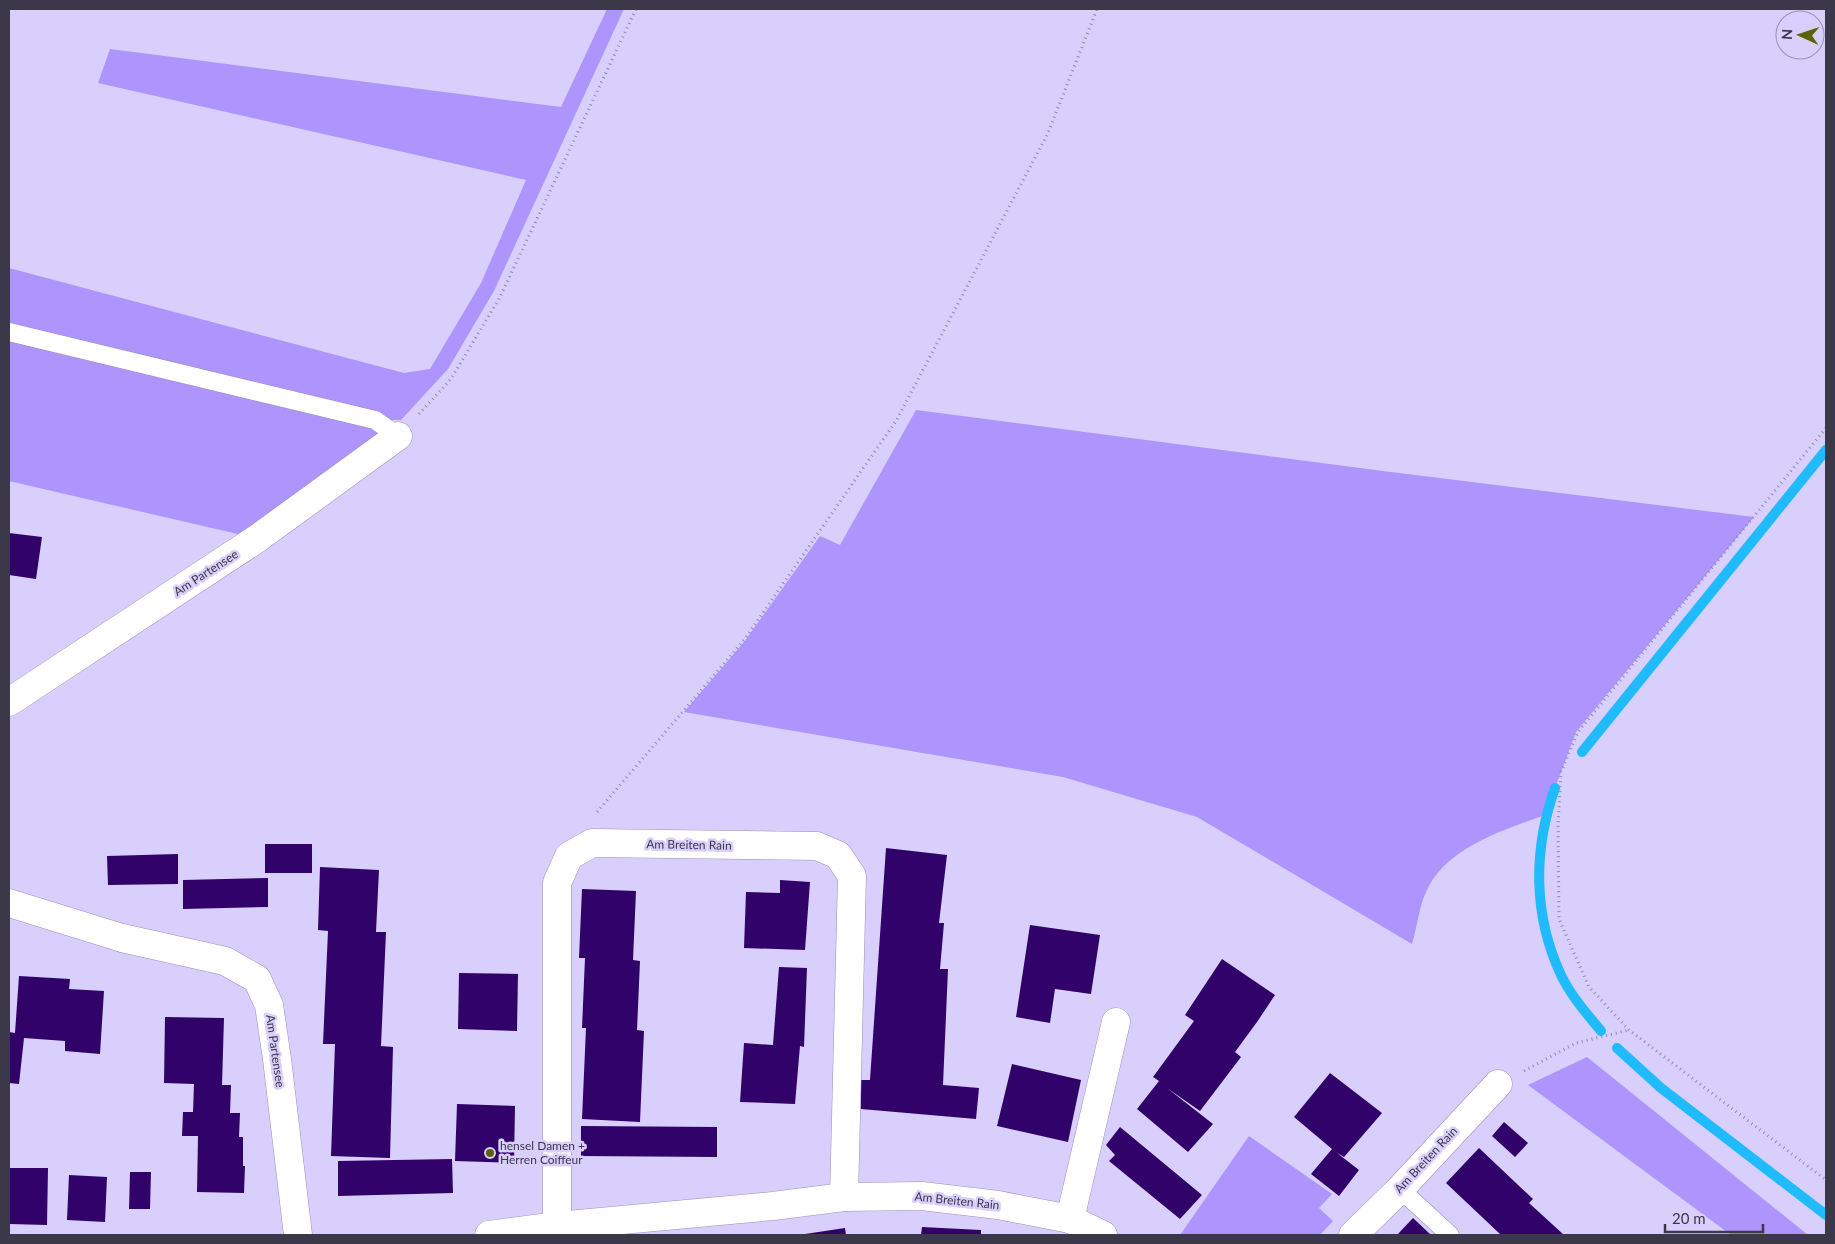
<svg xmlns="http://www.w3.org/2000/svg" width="1835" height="1244" font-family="Lato,sans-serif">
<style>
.green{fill:#ae94fd}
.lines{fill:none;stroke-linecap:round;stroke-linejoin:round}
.stream{stroke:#20bbfd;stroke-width:10}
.building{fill:#310269}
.service-casing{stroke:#9990bb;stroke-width:19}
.minor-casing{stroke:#9990bb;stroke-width:29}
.path{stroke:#8f89a9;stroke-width:3;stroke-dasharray:1 4;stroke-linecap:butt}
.service{stroke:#fff;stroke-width:18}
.minor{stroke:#fff;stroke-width:28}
.poi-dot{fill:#5c6200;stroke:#d8cffc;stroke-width:2}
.labels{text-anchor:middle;stroke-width:5;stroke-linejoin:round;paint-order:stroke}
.street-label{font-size:12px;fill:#3b3849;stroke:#d8cffc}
.poi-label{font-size:12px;fill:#3b3849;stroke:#d8cffc;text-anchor:start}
</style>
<rect width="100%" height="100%" fill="#d8cffc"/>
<g class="green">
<polygon points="607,9 624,9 494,291 448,369 401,420 376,420 398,436 255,538 9,481 9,268 404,373 430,369 481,283 526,180 98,83 110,49 561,107"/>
<path d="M916 410 1383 471 1754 517 1576 732 1545 815C1503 830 1445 848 1426 892 1419 907 1417 927 1412 944L1197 817 1063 777 684 712 744 642 820 536 840 545Z"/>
<polygon points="1587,1057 1808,1235 1731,1235 1528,1085"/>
<polygon points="1249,1136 1332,1194 1319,1208 1333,1221 1320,1235 1180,1235"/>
</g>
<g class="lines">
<g class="stream">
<polyline points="1582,752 1826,450"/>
<path d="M1555 788C1533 850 1533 915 1561 975 1571 996 1587 1014 1601 1031"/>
<polyline points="1617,1048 1661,1088 1826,1215"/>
</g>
</g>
<g class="building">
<polygon points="9,533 42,537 36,579 9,575"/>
<rect x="265" y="844" width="47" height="29"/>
<polygon points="886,848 947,855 939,923 944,923 940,969 948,969 943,1085 979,1088 976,1119 861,1109 861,1080 870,1080"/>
<polygon points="178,854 178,884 108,885 107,856"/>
<polygon points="320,867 379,870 376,932 386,932 381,1046 393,1047 390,1158 331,1156 335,1044 323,1044 328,931 318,930"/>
<polygon points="268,878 268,907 183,909 183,880"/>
<polygon points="780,880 810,882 805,950 744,948 746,892 780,893"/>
<polygon points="582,889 636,891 633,960 640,961 637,1030 644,1031 640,1122 582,1119 586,1028 582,1028 585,958 579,958"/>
<polygon points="1030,925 1100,935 1091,994 1055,989 1050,1023 1016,1017"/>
<polygon points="1222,959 1275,995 1257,1022 1235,1052 1241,1057 1200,1111 1167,1088 1213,1124 1188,1152 1137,1109 1159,1081 1153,1077 1194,1021 1185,1015"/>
<polygon points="779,967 807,968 804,1047 800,1046 795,1104 740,1102 744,1043 773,1045"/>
<polygon points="459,973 518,974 517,1031 458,1029"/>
<polygon points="19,976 70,979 69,989 104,991 100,1054 65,1051 65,1041 24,1038 19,1084 9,1083 9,1032 15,1033"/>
<polygon points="165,1017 224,1018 222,1085 231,1085 230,1113 240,1113 239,1137 243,1137 243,1166 245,1166 244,1193 197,1192 198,1136 182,1136 183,1112 193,1112 194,1084 164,1083"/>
<polygon points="1012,1064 1081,1080 1068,1142 997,1126"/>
<polygon points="1330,1073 1382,1113 1344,1157 1337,1153 1359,1170 1339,1196 1311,1174 1332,1149 1294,1117"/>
<polygon points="457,1104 515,1106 514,1163 455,1161"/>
<polygon points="1504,1122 1528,1143 1515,1157 1492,1136"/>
<polygon points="581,1126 717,1127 717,1157 581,1156"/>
<polygon points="1120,1127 1202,1195 1180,1219 1109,1161 1115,1155 1106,1145"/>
<polygon points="1479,1148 1533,1199 1529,1203 1564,1235 1499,1235 1500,1234 1446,1183"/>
<polygon points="452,1159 453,1193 338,1196 338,1161"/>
<polygon points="9,1168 48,1168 47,1225 9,1224"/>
<polygon points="130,1172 151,1172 150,1209 129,1209"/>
<polygon points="69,1175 107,1177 105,1222 67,1220"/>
<polygon points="1413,1218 1431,1235 1397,1235"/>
<polygon points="922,1227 981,1230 981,1235 921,1235"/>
<polygon points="845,1228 846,1235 805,1235 805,1234"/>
</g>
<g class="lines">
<defs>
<g id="service">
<polyline points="9,332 375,420 398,436"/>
<polyline points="1400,1189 1450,1235"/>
</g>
<g id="minor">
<polyline points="9,702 258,538 398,436"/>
<polyline points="9,903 122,938 225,961 257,979 269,1005 277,1059 298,1235"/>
<polyline points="1070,1219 1116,1022"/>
<polyline points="557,1226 557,883 569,856 592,843 817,846 838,855 852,876 844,1197"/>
<polyline points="489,1235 557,1226 773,1206 844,1197 922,1196 998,1205 1070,1219 1103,1235"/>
<polyline points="1353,1235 1400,1189 1498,1084"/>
</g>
</defs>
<use href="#service" class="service-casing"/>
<use href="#minor" class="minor-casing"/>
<g class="path">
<polyline points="419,414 451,379 500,297 636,9"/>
<polyline points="1826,428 1578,732 1561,772 1558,825 1559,919 1589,987 1629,1030 1826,1180"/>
<polyline points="597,812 744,640 896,421 1048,133 1097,9"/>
<polyline points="1524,1071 1576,1043 1629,1030"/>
</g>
<use href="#service" class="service"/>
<use href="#minor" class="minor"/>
</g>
<circle class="poi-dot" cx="490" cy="1153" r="5"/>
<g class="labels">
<g class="street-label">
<text transform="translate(206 573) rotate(-33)" y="4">Am Partensee</text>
<text transform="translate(689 845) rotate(1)" y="4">Am Breiten Rain</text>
<text transform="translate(275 1051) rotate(82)" y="4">Am Partensee</text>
<text transform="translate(1426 1160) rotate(-47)" y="4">Am Breiten Rain</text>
<text transform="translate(957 1201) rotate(6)" y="4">Am Breiten Rain</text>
</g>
<g class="poi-label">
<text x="500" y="1150">hensel Damen +<tspan x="500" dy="14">Herren Coiffeur</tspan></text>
</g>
</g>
<rect width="1835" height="1244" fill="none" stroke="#3b3849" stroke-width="20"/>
<g transform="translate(1800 35) rotate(273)"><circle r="24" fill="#d8cffc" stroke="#9993b4"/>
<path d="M0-4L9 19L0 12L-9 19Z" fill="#5c6200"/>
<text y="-8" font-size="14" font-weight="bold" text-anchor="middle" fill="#3b3849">N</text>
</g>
<path d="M1665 1224v8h98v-8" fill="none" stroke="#3b3849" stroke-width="2.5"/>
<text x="1672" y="1224" font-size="15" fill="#3b3849" stroke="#d8cffc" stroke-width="4" paint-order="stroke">20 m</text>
</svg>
